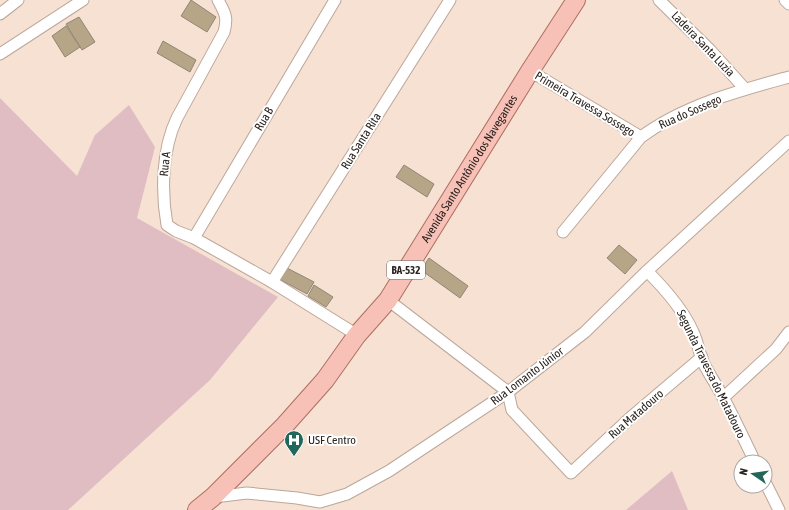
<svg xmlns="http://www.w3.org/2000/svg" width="789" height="510" font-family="'Asap Condensed',sans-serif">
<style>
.green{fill:#e0bdc2}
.building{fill:#b7a588;stroke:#918674}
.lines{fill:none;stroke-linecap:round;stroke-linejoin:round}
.minor-casing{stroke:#bba79a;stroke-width:13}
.primary-casing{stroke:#ad6f62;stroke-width:20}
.minor{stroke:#fff;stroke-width:11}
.primary{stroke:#f8c1b7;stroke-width:18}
.labels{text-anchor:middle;stroke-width:4;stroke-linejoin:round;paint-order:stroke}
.shield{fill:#fff;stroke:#6b6562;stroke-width:1}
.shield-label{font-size:11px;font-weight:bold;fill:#2b231e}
.street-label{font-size:12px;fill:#2b231e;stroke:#fff}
.poi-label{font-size:12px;fill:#2b231e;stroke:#fff;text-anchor:start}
</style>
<rect width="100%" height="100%" fill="#f6e1d3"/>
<g class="green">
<polygon points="0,98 77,176 95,135 129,105 155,147 137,218 278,297 210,380 68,510 0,510"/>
<polygon points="672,471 688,510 626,510"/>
</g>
<g class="building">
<polygon points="191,0 216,17 207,32 181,16"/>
<polygon points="79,17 95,42 82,50 66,24"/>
<polygon points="66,26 80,47 65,57 52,36"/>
<polygon points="163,41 196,60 190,72 157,53"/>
<polygon points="404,165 434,184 427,197 396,177"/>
<polygon points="619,245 637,260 625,274 607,258"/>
<polygon points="429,258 468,286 460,298 421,270"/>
<polygon points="285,267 314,282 307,294 279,279"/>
<polygon points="314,285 333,297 326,307 308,296"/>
</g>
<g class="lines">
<defs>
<g id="minor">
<path d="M218 0C225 13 228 17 224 32L177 118C162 149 161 191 167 225L176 231 194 238 272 282 357 335"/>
<polyline points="659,0 711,51 745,89"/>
<polyline points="785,0 789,4"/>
<polyline points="0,14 18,0"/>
<polyline points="0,54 83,0"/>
<polyline points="530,71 641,137"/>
<path d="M563 232 641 137C684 105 738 91 789 77"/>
<polyline points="194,238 335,0"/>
<path d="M647 271C665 289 683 309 693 332 698 342 699 354 704 364 710 376 718 387 724 399 735 420 745 441 755 462"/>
<polyline points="272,282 450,0"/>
<polyline points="388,300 508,392 512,410 571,473 630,418 702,357"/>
<polyline points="723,398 776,349 789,332"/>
<polyline points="765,482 779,510"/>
<polyline points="214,497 247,493 297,498 320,502 347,494 389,471 508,392 585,332 647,271 789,141"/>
</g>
<g id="primary">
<path id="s1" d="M197 510 213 497 285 425 325 380 357 335 388 300 530 71 576 0"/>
</g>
</defs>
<use href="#minor" class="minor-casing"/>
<use href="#primary" class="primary-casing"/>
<use href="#minor" class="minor"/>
<use href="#primary" class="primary"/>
</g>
<defs>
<symbol id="hospital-pin" viewBox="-11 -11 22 30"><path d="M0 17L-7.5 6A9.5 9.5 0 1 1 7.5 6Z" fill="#226759" stroke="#fff"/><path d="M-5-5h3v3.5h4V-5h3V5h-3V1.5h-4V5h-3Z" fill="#fff"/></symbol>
</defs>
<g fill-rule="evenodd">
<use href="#hospital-pin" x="283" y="429" width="22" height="30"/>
</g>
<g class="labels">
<rect class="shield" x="387" y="261" width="38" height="18" rx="3"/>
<g class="shield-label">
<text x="406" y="274">BA-532</text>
</g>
<g class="street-label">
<text transform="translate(703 44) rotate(46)" y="4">Ladeira Santa Luzia</text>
<text transform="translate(585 104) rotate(31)" y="4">Primeira Travessa Sossego</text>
<text transform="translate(690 112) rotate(-24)" y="4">Rua do Sossego</text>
<text transform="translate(264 119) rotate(-59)" y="4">Rua B</text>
<text transform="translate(361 141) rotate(-58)" y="4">Rua Santa Rita</text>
<text transform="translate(165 164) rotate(-84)" y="4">Rua A</text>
<text dy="4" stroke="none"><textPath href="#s1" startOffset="439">Avenida Santo Antônio dos Navegantes</textPath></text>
<text transform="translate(711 374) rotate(64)" y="4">Segunda Travessa do Matadouro</text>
<text transform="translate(527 376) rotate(-37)" y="4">Rua Lomanto Júnior</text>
<text transform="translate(636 414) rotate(-41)" y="4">Rua Matadouro</text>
</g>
<g class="poi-label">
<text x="308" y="444">USF Centro</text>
</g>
</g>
<g transform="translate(753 474) rotate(283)"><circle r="19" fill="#ffffff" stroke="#aaa7a5"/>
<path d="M0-3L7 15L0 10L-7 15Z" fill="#226759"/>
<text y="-6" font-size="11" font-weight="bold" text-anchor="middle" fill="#2b231e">N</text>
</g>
</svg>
